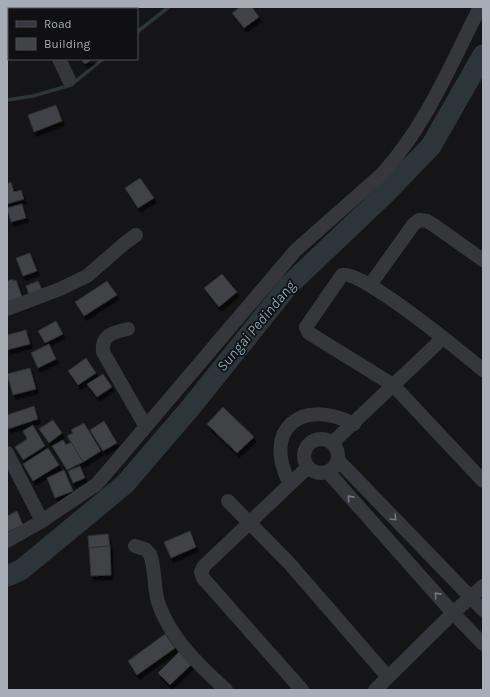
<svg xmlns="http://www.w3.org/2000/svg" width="490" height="697" font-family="Karla,sans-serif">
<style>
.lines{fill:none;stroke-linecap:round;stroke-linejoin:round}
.stream{stroke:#2b353a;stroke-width:3.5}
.river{stroke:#2b353a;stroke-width:21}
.building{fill:#414347;stroke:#2f2f33;filter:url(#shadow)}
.street{stroke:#36373c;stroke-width:14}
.oneway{stroke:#747880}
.labels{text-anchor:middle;stroke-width:3.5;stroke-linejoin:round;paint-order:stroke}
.water-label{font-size:15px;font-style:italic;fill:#7e9fb1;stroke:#101012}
</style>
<defs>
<filter id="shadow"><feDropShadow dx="2.5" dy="4.5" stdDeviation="0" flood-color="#0009"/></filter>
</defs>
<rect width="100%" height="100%" fill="#151517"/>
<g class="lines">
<g class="stream">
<polyline points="137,32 169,7"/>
<polyline points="7,100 33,96 71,85 103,59"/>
</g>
<polyline class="river" points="7,576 21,570 125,484 191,407 288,286 385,194 431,146 483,55"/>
</g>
<g class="building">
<polygon points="7,7 29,7 29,9 9,9 9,21 7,21"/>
<polygon points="61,7 92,7 94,9 57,9"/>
<polygon points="240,7 252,7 259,17 244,28 232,13"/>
<polygon points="81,59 93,59 85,64"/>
<polygon points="56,105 62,121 34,132 28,115"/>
<polygon points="140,178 154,198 138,208 125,188"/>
<polygon points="11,182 14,192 21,190 24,199 7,204 7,184"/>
<polygon points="22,204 26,218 11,222 7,208"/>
<polygon points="30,253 37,271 23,276 16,258"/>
<polygon points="222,274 237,292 219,307 204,288"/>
<polygon points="13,279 13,281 16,280 22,297 7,302 7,281"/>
<polygon points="38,281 43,292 30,297 26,286"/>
<polygon points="107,281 117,295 84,316 75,302"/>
<polygon points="56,321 63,334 45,343 38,331"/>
<polygon points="26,330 30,344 7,350 7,335"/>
<polygon points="49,344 56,359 38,368 31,353"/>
<polygon points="86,358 96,373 78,385 68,371"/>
<polygon points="30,368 36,389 13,395 7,374"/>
<polygon points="103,374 112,387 97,397 87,384"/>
<polygon points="34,406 38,419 8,429 7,415"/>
<polygon points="223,407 254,437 237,453 207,424"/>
<polygon points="53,420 62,433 49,443 39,429"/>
<polygon points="104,421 117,443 103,451 90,430"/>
<polygon points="84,423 101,451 83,462 67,436 73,433 71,430"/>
<polygon points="33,425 45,446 23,460 15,447 27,439 23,431"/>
<polygon points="63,440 66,445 71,442 83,462 67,470 52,446"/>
<polygon points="48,448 59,465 33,481 23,464"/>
<polygon points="80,466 85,478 73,483 68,471"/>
<polygon points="64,470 73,491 55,498 47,478"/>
<polygon points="17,511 23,525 7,532 7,516"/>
<polygon points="190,531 196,547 171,558 164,542"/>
<polygon points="108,534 110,546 89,548 88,536"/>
<polygon points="110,546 111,575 91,576 89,548"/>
<polygon points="165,634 175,648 137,675 128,661"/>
<polygon points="180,651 193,663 170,685 158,673"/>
</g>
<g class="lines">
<g class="street">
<polyline points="34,7 35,9"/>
<polyline points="59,59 69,80"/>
<polyline points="370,285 413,225 419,220 427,221 435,226 483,260"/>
<polyline points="7,309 60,289 87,276 125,243 136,235"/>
<path d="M128 329C114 332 101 335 103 352L146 427"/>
<path d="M483 370C465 355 358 267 342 275L306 327 309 333 393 385 483 481"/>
<circle cx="321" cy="456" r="17"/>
<polyline points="332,443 443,338"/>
<polyline points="7,453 42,521 7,541"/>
<polyline points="338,460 483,610"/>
<polyline points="328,472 453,613 483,644"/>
<path d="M290 484C261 429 302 397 354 424"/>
<polyline points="228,501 289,563 388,677"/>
<path d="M42 521 97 484 296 250 382 174C426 126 451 64 480 7"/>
<path d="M135 546 145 549 150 554C156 570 153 589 159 605 171 639 200 666 226 690"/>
<polyline points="302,690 203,578 201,572 204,566 308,467"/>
<polyline points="375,690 453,613 483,586"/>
</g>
</g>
<defs><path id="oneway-chevron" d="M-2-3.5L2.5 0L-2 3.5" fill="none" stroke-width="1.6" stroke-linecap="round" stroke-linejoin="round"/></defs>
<g class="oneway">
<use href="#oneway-chevron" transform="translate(350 498) rotate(-132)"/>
<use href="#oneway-chevron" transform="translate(394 518) rotate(46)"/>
<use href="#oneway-chevron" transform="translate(437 595) rotate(-132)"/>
</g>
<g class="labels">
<g class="water-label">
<text transform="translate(256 326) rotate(-50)" y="5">Sungai Pedindang</text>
</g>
</g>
<rect width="490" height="697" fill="none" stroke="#a7adb7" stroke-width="16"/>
<rect x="8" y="8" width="130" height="52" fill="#101012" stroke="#4c4f54"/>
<rect x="16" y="21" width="20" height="6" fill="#36373c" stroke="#4c4f54"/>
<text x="44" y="28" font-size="12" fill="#a7adb7">Road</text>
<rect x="16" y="38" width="20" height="12" fill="#414347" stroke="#4c4f54"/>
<text x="44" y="48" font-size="12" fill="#a7adb7">Building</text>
</svg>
